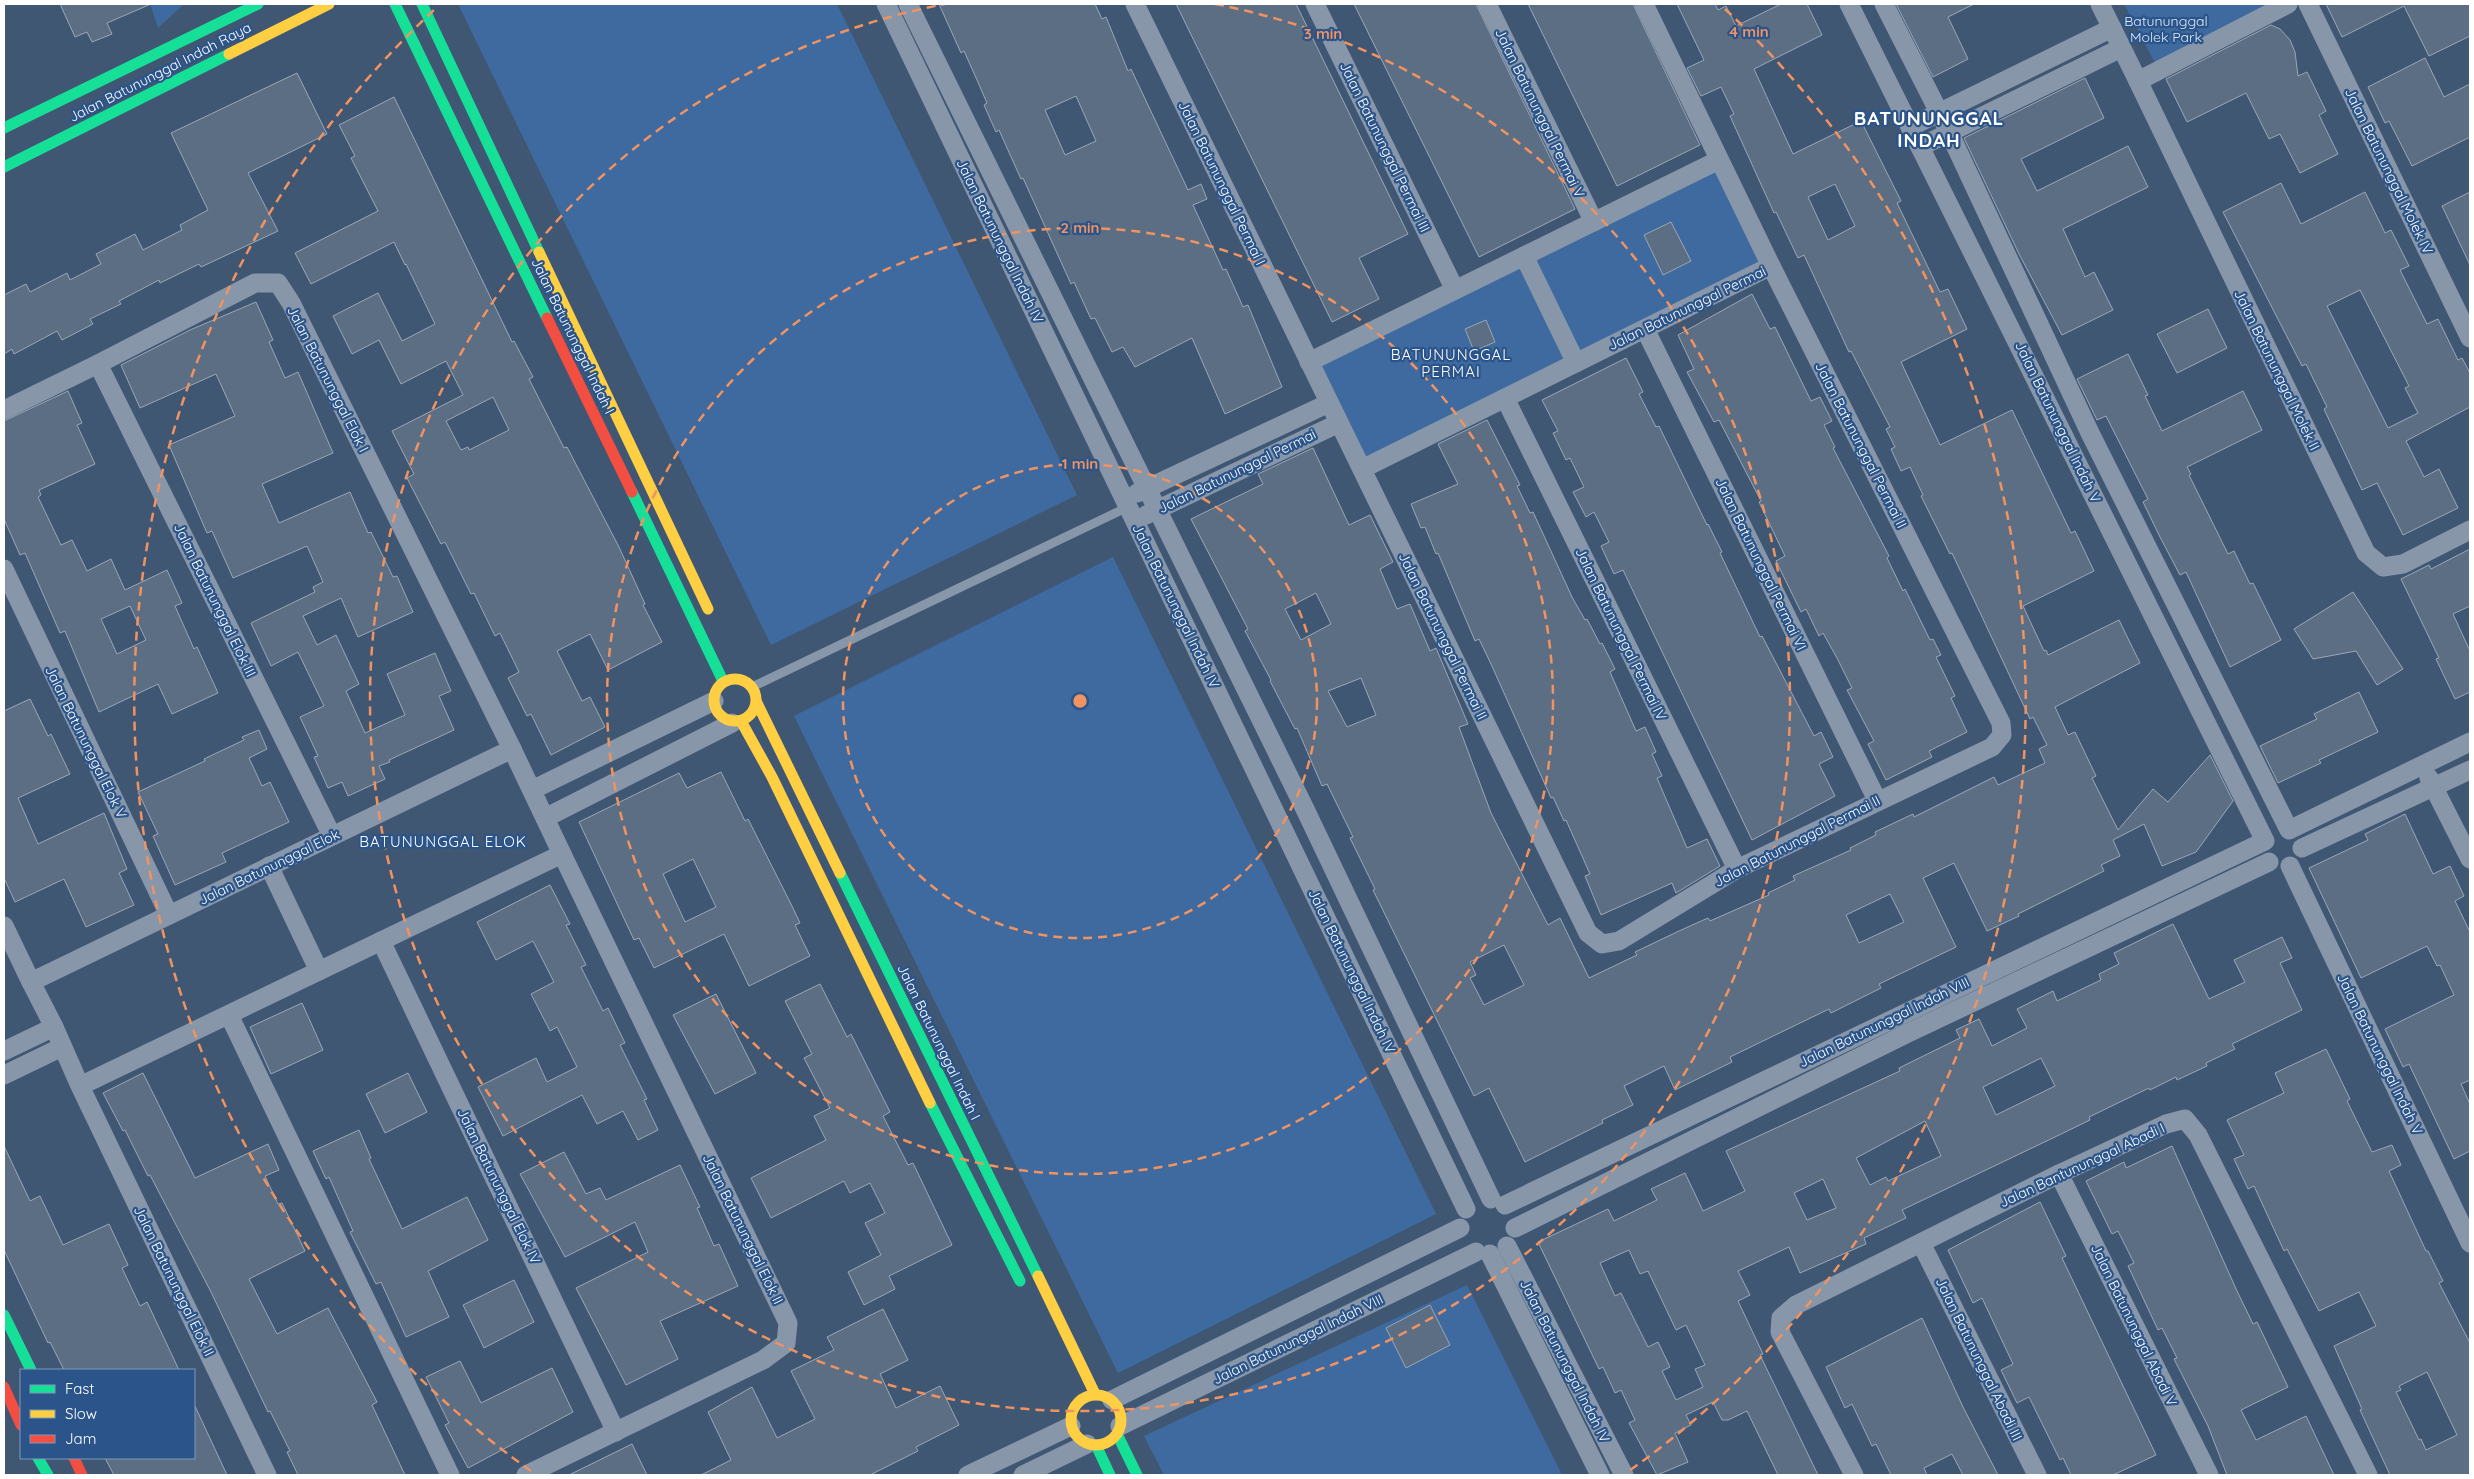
<svg xmlns="http://www.w3.org/2000/svg" width="2474" height="1479" font-family="Quicksand,sans-serif">
<style>
.green{fill:#3e6a9f}
.building{fill:#5c6e84;stroke:#9aa7b7;fill-rule:evenodd}
.lines{fill:none;stroke-linecap:round;stroke-linejoin:round}
.lane{stroke:#8797a9;stroke-width:9}
.street{stroke:#8797a9;stroke-width:19}
.fast{stroke:#16e098;stroke-width:11}
.slow{stroke:#ffcf43;stroke-width:11}
.jam{stroke:#f24e42;stroke-width:11}
.ring{fill:none;stroke:#f09361;stroke-width:2.5;stroke-dasharray:9 6}
.labels{text-anchor:middle;stroke-width:4.5;stroke-linejoin:round;paint-order:stroke}
.park-label{font-size:14px;fill:#dbe8f7;stroke:#2a548a}
.street-label{font-size:14px;fill:#fff;stroke:#2a548a}
.neighbourhood-label{font-size:15px;letter-spacing:1px;fill:#fff;stroke:#2a548a}
.district-label{font-size:19px;font-weight:bold;letter-spacing:1px;fill:#fff;stroke:#2a548a}
.centre{fill:#f09361;stroke:#2a548a;stroke-width:2.5}
.ring-label{font-size:15px;text-anchor:middle;font-weight:bold;fill:#f09361;stroke:#2a548a;stroke-width:4.5;stroke-linejoin:round;paint-order:stroke}
</style>
<rect width="100%" height="100%" fill="#405774"/>
<g class="green">
<polygon points="150,4 184,4 158,28"/>
<polygon points="458,4 837,4 1077,495 771,645"/>
<polygon points="2124,4 2276,4 2155,63"/>
<polygon points="1723,163 1770,261 1363,465 1312,362"/>
<polygon points="1113,557 1436,1214 1118,1373 794,716"/>
<polygon points="1467,1285 1562,1475 1164,1475 1144,1436"/>
</g>
<g class="building">
<polygon points="60,4 151,4 107,23 112,34 92,42 87,32 75,37"/>
<path d="M939 4H1095L1102 19 1106 17 1128 71 1131 69 1188 190 1201 184 1207 199 1193 205 1223 270 1226 269 1243 307 1248 305 1282 387 1225 414 1192 338 1135 367 1123 347 1112 352 1095 318 1091 319 1074 282 1071 284 1023 178 1021 179 999 130 996 132 984 105 987 103 977 80 964 51 961 53ZM1076 96 1096 141 1065 155 1045 110Z"/>
<polygon points="1176,4 1296,4 1408,234 1359,258 1379,299 1332,322"/>
<polygon points="1354,4 1476,4 1575,209 1479,257"/>
<polygon points="1528,4 1633,4 1700,145 1617,186"/>
<path d="M1677 4H1715L1718 10 1726 6 1736 26 1781 4H1807L1822 35 1754 69 1793 154 1861 121 1901 201 1897 203 1940 292 1948 289 1967 329 1901 362 1940 445 2012 410 2071 533 2075 531 2094 571 2023 606 2044 651 2046 650 2048 655 2119 620 2140 663 2055 707 2068 735 2075 732 2096 776 2092 778 2118 830 2153 789 2168 802 2210 755 2233 801 2196 852 2162 866 2144 824 2113 840 2120 856 2101 865 2104 871 2018 914 2019 916 1987 931 1954 863 1923 878 1956 947 1879 984 1881 988 1831 1013 1829 1009 1730 1057 1732 1062 1675 1090 1664 1066 1624 1086 1633 1105 1602 1120 1603 1123 1525 1162 1489 1088 1474 1096 1373 890 1375 889 1350 838 1353 837 1327 784 1322 786 1297 728 1295 729 1270 681 1271 680 1245 631 1248 629 1191 519 1263 484 1258 474 1313 448 1349 525 1370 515 1393 562 1380 569 1397 609 1410 604 1430 651 1436 648 1468 724 1459 727 1491 813 1548 925 1560 918 1589 978 1637 955 1635 952 1679 931 1708 918 1710 921 1769 895 1768 893 1795 880 1793 876 1851 850 1850 848 1876 835 1875 832 1913 814 1914 817 1994 777 1998 785 2045 763 2039 749 2047 745 2033 717 2030 719 1952 553 1950 554 1921 496 1923 495 1910 467 1901 471 1891 449 1895 447 1886 429 1890 427 1851 351 1849 352 1804 255 1798 258 1776 212 1774 213 1730 116 1734 114 1721 87 1701 96 1687 68 1704 60ZM1835 184 1855 226 1828 240 1808 197ZM1316 593 1331 624 1301 640 1285 609ZM1361 678 1376 715 1347 727 1328 691ZM1890 894 1904 922 1859 943 1846 915ZM1504 945 1524 985 1484 1005 1470 978 1476 975 1470 962Z"/>
<polygon points="1896,4 1974,4 1948,17 1968,59 1933,77"/>
<polygon points="2326,4 2470,4 2470,36 2429,56 2404,6 2342,37"/>
<polygon points="2271,25 2280,29 2290,40 2295,52 2298,76 2307,72 2326,111 2319,115 2338,154 2300,173 2280,134 2269,139 2246,93 2187,122 2166,79"/>
<polygon points="2425,58 2444,97 2470,84 2470,137 2412,166 2389,121 2385,123 2368,87"/>
<polygon points="297,73 327,134 248,173 278,231 201,267 199,264 160,283 159,280 119,301 121,304 90,319 93,324 62,340 57,331 14,354 12,349 4,354 4,295 26,284 30,292 67,273 70,280 101,264 96,254 135,234 143,250 182,230 180,225 208,210 171,133"/>
<polygon points="2085,78 2104,118 2021,159 2037,191 2128,146 2148,187 2063,229 2085,277 2094,272 2113,310 2062,335 2019,254 1964,138"/>
<path d="M394 97 512 342 514 341 533 377 529 379 564 448 567 447 619 547 645 604 643 605 662 642 608 670 590 634 557 651 582 701 590 697 605 727 551 755 531 714 527 716 508 678 519 672 500 633 495 636 474 593 471 594 445 542 441 544 407 478 414 474 392 431 463 395 446 361 401 384 379 340 352 354 333 316 378 293 402 341 435 324 406 264 405 265 394 242 311 284 295 253 378 211 351 158 355 156 339 125ZM493 397 509 430 469 450 468 447 461 450 446 421Z"/>
<path d="M2281 183 2301 224 2365 192 2385 233 2391 230 2409 266 2400 270 2427 324 2438 319 2458 360 2462 358 2470 373V407L2406 441 2424 477 2439 469 2458 508 2403 535 2377 483 2362 490 2324 409 2327 407 2306 364 2302 366 2223 212ZM2360 290 2409 386 2405 388 2418 413 2388 428 2327 306Z"/>
<polygon points="2470,192 2470,265 2442,206"/>
<polygon points="1671,222 1691,261 1663,275 1644,235"/>
<polygon points="1752,294 1770,329 1775,327 1811,401 1820,397 1832,421 1824,425 1835,447 1833,448 1889,556 1887,558 1903,591 1905,589 1930,640 1933,639 1941,655 1936,657 1955,696 1951,698 1967,732 1929,751 1932,757 1886,780 1868,744 1874,741 1847,690 1852,688 1837,658 1823,633 1819,636 1806,609 1801,612 1776,561 1785,556 1759,502 1761,501 1719,420 1714,422 1687,372 1694,369 1678,335"/>
<polygon points="256,302 273,340 269,342 285,378 298,372 333,453 262,484 279,523 350,492 368,533 371,532 393,577 397,576 413,612 358,637 341,598 303,616 317,645 336,635 359,684 346,691 365,733 405,715 387,674 435,653 451,691 439,696 454,730 389,760 390,762 379,766 385,779 348,796 342,782 328,788 314,757 318,756 300,717 324,706 298,652 271,666 251,623 315,592 313,587 323,582 307,546 233,578 212,531 207,533 169,445 235,416 216,374 140,408 121,365 190,330"/>
<polygon points="2208,309 2227,348 2177,373 2157,334"/>
<polygon points="1486,320 1495,342 1474,351 1465,329"/>
<polygon points="2128,354 2148,395 2145,396 2162,431 2243,391 2262,430 2187,467 2191,474 2189,475 2228,554 2234,551 2250,584 2253,583 2281,640 2230,667 2186,572 2180,575 2160,537 2143,502 2148,499 2106,416 2097,420 2077,379"/>
<polygon points="1626,358 1643,392 1639,394 1656,427 1659,426 1707,525 1708,524 1722,552 1720,553 1760,637 1762,636 1814,736 1821,732 1833,757 1819,764 1835,796 1752,840 1623,570 1614,574 1601,546 1609,542 1594,512 1586,517 1573,492 1584,487 1570,458 1566,460 1553,433 1558,431 1542,400"/>
<path d="M68 391 82 423 77 425 95 464 39 490 41 495 38 497 61 545 72 540 87 571 111 559 125 590 167 570 182 603 175 606 194 649 197 647 218 693 172 714 158 684 99 712 65 631 60 633 25 553 20 555 4 519V421ZM130 606 146 640 117 654 101 619Z"/>
<polygon points="1487,420 1520,485 1517,486 1530,513 1533,512 1572,597 1585,620 1587,619 1600,644 1602,643 1615,669 1610,672 1636,731 1645,727 1656,752 1652,754 1662,776 1657,778 1687,848 1707,839 1720,866 1676,893 1672,883 1601,915 1585,876 1590,874 1566,820 1564,821 1553,797 1551,798 1491,664 1479,639 1475,641 1438,553 1436,554 1425,527 1421,528 1411,504 1458,484 1438,444"/>
<polygon points="2470,549 2470,606 2453,614 2470,651 2470,692 2455,699 2436,659 2439,658 2401,579 2429,565 2431,569"/>
<polygon points="2353,592 2403,669 2377,685 2356,651 2313,659 2294,629"/>
<polygon points="2359,692 2378,732 2319,760 2321,763 2278,783 2260,746 2317,719 2314,714"/>
<polygon points="30,699 48,736 51,734 70,774 18,798 38,844 104,813 127,869 119,873 134,905 86,927 64,879 15,902 4,878 4,711"/>
<polygon points="259,730 267,749 249,758 262,786 270,782 289,822 222,853 226,862 175,885 153,836 158,834 138,792 205,761 204,759 244,740 242,737"/>
<path d="M721 772 745 821 748 819 791 904 800 923 795 925 810 956 749 986 724 934 654 968 639 938 634 940 579 822 679 773 687 788ZM693 859 716 907 685 922 663 874Z"/>
<polygon points="2405,814 2433,874 2450,866 2464,896 2455,901 2470,932 2470,1080 2461,1084 2470,1104 2470,1151 2454,1159 2409,1064 2403,1067 2385,1029 2454,995 2440,965 2437,966 2427,946 2361,978 2309,868 2368,840 2365,834"/>
<polygon points="550,885 570,924 566,925 586,965 581,967 603,1011 608,1008 625,1043 620,1045 647,1099 644,1100 658,1130 638,1140 623,1111 597,1124 582,1095 503,1136 478,1087 536,1058 547,1082 577,1067 557,1027 550,1031 531,994 554,982 533,941 496,960 477,922"/>
<path d="M2173 924 2209 999 2245 982 2234 960 2282 937 2292 958 2280 963 2302 1010 2232 1044 2235 1049 2206 1063 2207 1066 2177 1080 2176 1077 2150 1090 2149 1088 2089 1117 2090 1120 2055 1137 1902 1210 1906 1218 1864 1238 1866 1244 1800 1273 1789 1247 1738 1271 1750 1295 1738 1301 1763 1354 1760 1355 1818 1475H1778L1747 1411 1728 1420H1722L1713 1402 1686 1415 1691 1425 1675 1433 1688 1462 1657 1475 1629 1423 1635 1420 1621 1390 1615 1393 1603 1367 1599 1369 1538 1242 1608 1209 1614 1221 1657 1200 1651 1189 1685 1173 1703 1211 1745 1191 1726 1151 1900 1071 1899 1068 1960 1038 1956 1030 1979 1019 1992 1046 2027 1028 2017 1009 2053 991 2057 1001 2101 980 2099 974 2119 964 2114 953ZM2041 1058 2055 1086 1996 1115 1983 1087ZM1925 1121 1941 1156 1888 1181 1886 1177 1870 1185 1856 1158ZM1823 1179 1836 1208 1807 1220 1794 1193ZM1629 1250 1640 1274 1648 1271 1676 1330 1686 1325 1705 1365 1695 1369 1703 1387 1676 1400 1662 1371 1670 1367 1658 1342 1648 1347 1621 1293 1615 1296 1600 1263Z"/>
<polygon points="820,984 847,1037 851,1034 890,1112 883,1116 908,1165 913,1163 952,1245 889,1276 895,1289 864,1305 848,1272 881,1255 865,1223 885,1213 870,1183 850,1193 844,1181 771,1218 751,1178 826,1140 814,1116 830,1108 804,1058 812,1054 785,1001"/>
<polygon points="716,994 756,1073 715,1094 673,1015"/>
<polygon points="302,1003 323,1050 271,1074 250,1027"/>
<path d="M2326 1049 2350 1099 2347 1101 2372 1152 2392 1145 2401 1165 2389 1171 2426 1251H2428L2443 1281 2439 1283 2470 1343V1475H2390L2360 1410 2362 1409 2334 1346 2376 1326 2359 1292 2319 1311 2287 1249 2284 1251 2254 1186 2248 1189 2234 1159 2244 1155 2227 1120 2284 1093 2275 1073ZM2427 1372 2457 1435 2426 1450 2421 1439 2419 1440 2396 1392 2401 1390 2399 1386Z"/>
<polygon points="143,1073 195,1178 268,1144 279,1170 265,1176 278,1204 282,1203 305,1251 249,1279 277,1334 328,1308 377,1402 372,1405 405,1475 298,1475 287,1452 290,1451 270,1411 268,1412 211,1292 150,1175 148,1176 125,1130 123,1131 103,1093"/>
<polygon points="408,1073 427,1112 385,1133 366,1094"/>
<polygon points="359,1130 371,1158 369,1159 402,1229 467,1197 488,1240 428,1271 449,1317 406,1337 381,1282 376,1284 350,1232 353,1231 329,1177 326,1179 313,1151"/>
<polygon points="4,1146 30,1201 40,1196 63,1245 109,1224 128,1265 122,1268 140,1306 147,1302 179,1370 64,1370 50,1342 48,1343 4,1250"/>
<polygon points="2172,1146 2237,1291 2253,1324 2257,1322 2288,1387 2241,1410 2256,1440 2306,1416 2334,1475 2227,1475 2208,1426 2174,1359 2177,1358 2162,1328 2158,1330 2128,1266 2134,1263 2118,1231 2112,1234 2086,1181 2124,1162 2126,1168"/>
<polygon points="564,1152 586,1194 600,1188 606,1200 680,1165 700,1207 697,1208 714,1246 719,1244 738,1286 660,1321 678,1359 626,1385 576,1288 648,1252 635,1222 565,1257 520,1174"/>
<polygon points="2040,1202 2066,1256 2062,1258 2156,1455 2113,1475 2071,1475 2063,1458 2060,1460 2029,1397 2017,1403 2001,1370 2013,1364 1982,1298 1973,1303 1948,1250"/>
<polygon points="514,1280 534,1322 484,1348 463,1305"/>
<polygon points="1430,1305 1450,1345 1406,1368 1386,1328"/>
<polygon points="883,1309 908,1360 880,1374 896,1408 940,1386 959,1425 916,1447 918,1451 870,1475 701,1475 731,1460 708,1412 752,1387 777,1438 815,1419 791,1371 834,1350 827,1337"/>
<polygon points="1922,1318 1963,1407 1998,1475 1963,1475 1952,1454 1924,1468 1927,1475 1891,1475 1876,1444 1872,1446 1852,1404 1845,1408 1826,1367"/>
<polygon points="460,1361 481,1403 552,1368 573,1412 468,1468 445,1425 449,1423 426,1377"/>
<polygon points="194,1404 227,1475 114,1475 105,1458 194,1458"/>
<polygon points="632,1444 647,1475 569,1475"/>
</g>
<g class="lines">
<polyline class="lane" points="752,687 1128,507"/>
<g class="street">
<polyline points="886,4 1466,1209"/>
<polyline points="908,4 1304,807 1491,1199"/>
<polyline points="1135,4 1588,933 1602,944 1619,941 1737,869 1992,747 2002,735 2001,723 1771,266 1644,4"/>
<polyline points="1315,4 1455,290"/>
<polyline points="1487,4 1594,222"/>
<polyline points="1884,4 1949,132 2090,433 2289,830 2470,742"/>
<polyline points="2100,4 2138,81 2288,4"/>
<polyline points="2308,4 2470,338"/>
<polyline points="2138,81 2366,553 2383,567 2403,564 2470,530"/>
<polyline points="1910,127 2112,28"/>
<polyline points="1920,147 2121,48"/>
<polyline points="1524,256 1576,363"/>
<polyline points="1645,329 1877,800"/>
<polyline points="1309,362 1719,160"/>
<polyline points="98,364 332,836"/>
<polyline points="1505,398 1737,869"/>
<polyline points="4,410 98,364 255,283 278,283 291,303 512,749"/>
<polyline points="1362,469 1771,266"/>
<polyline points="1137,493 1329,403"/>
<polyline points="1146,515 1339,423"/>
<polyline points="4,569 169,915"/>
<polyline points="2429,778 2470,859"/>
<polyline points="532,790 714,701"/>
<polyline points="545,818 732,723"/>
<polyline points="2302,848 2470,770"/>
<polyline points="269,866 319,971"/>
<polyline points="2290,866 2470,1243"/>
<polyline points="4,926 31,982"/>
<polyline points="381,941 616,1432"/>
<polyline points="229,1015 450,1475"/>
<polyline points="4,1051 54,1027"/>
<polyline points="4,1075 62,1047"/>
<polyline points="80,1086 562,854 512,749 31,982 54,1027 80,1086 267,1475"/>
<polyline points="2059,1174 2209,1475"/>
<polyline points="1505,1205 2265,841 1849,4"/>
<polyline points="1515,1228 1908,1033 2269,862"/>
<polyline points="1921,1243 2037,1475"/>
<polyline points="1507,1246 1624,1475"/>
<polyline points="1490,1254 1600,1475"/>
<polyline points="1112,1400 1460,1228"/>
<polyline points="1120,1426 1476,1252"/>
<polyline points="526,1475 763,1360 786,1343 788,1323 562,854"/>
<polyline points="968,1475 1071,1426"/>
<polyline points="1023,1475 1087,1444"/>
<polyline points="1854,1475 1780,1332 1781,1318 1796,1305 2059,1174 2166,1124 2185,1119 2198,1135 2368,1475"/>
</g>
<g class="fast">
<polyline points="395,4 547,318"/>
<polyline points="422,4 539,252"/>
<polyline points="4,128 258,4"/>
<polyline points="4,167 229,54"/>
<polyline points="632,492 723,681"/>
<polyline points="840,873 1038,1276"/>
<polyline points="930,1103 1020,1281"/>
<polyline points="4,1315 31,1370"/>
<polyline points="1117,1434 1137,1475"/>
<polyline points="1096,1445 1110,1475"/>
<polyline points="38,1458 48,1475"/>
</g>
<g class="slow">
<polyline points="229,54 329,4"/>
<polyline points="539,252 708,609"/>
<circle cx="735" cy="700" r="21"/>
<polyline points="757,703 840,873"/>
<polyline points="741,721 772,777 930,1103"/>
<polyline points="1038,1276 1095,1394"/>
<circle cx="1096" cy="1420" r="25"/>
</g>
<g class="jam">
<polyline points="547,318 632,492"/>
<polyline points="4,1387 21,1425"/>
<polyline points="74,1458 82,1475"/>
</g>
</g>
<g class="ring">
<circle cx="1080" cy="701" r="237"/>
<circle cx="1080" cy="701" r="473"/>
<path d="M1215 4A710 710 0 1 1 945 4"/>
<path d="M531 1471A946 946 0 0 1 435 9M1725 9A946 946 0 0 1 1629 1471"/>
</g>
<g class="labels">
<g class="park-label">
<text x="2166" y="26">Batununggal<tspan x="2166" dy="16">Molek Park</tspan></text>
</g>
<g class="street-label">
<text transform="translate(160 72) rotate(-27)" y="5">Jalan Batununggal Indah Raya</text>
<text transform="translate(1540 113) rotate(64)" y="5">Jalan Batununggal Permai V</text>
<text transform="translate(1385 147) rotate(64)" y="5">Jalan Batununggal Permai III</text>
<text transform="translate(2389 171) rotate(64)" y="5">Jalan Batununggal Molek IV</text>
<text transform="translate(1222 183) rotate(64)" y="5">Jalan Batununggal Permai I</text>
<text transform="translate(1000 241) rotate(64)" y="5">Jalan Batununggal Indah IV</text>
<text transform="translate(1687 308) rotate(-26)" y="5">Jalan Batununggal Permai</text>
<text transform="translate(573 336) rotate(64)" y="5">Jalan Batununggal Indah I</text>
<text transform="translate(2277 370) rotate(64)" y="5">Jalan Batununggal Molek II</text>
<text transform="translate(328 379) rotate(63)" y="5">Jalan Batununggal Elok I</text>
<text transform="translate(2058 422) rotate(64)" y="5">Jalan Batununggal Indah V</text>
<text transform="translate(1861 445) rotate(63)" y="5">Jalan Batununggal Permai II</text>
<text transform="translate(1237 471) rotate(-26)" y="5">Jalan Batununggal Permai</text>
<text transform="translate(1761 564) rotate(64)" y="5">Jalan Batununggal Permai VI</text>
<text transform="translate(215 600) rotate(64)" y="5">Jalan Batununggal Elok III</text>
<text transform="translate(1176 606) rotate(64)" y="5">Jalan Batununggal Indah IV</text>
<text transform="translate(1621 634) rotate(64)" y="5">Jalan Batununggal Permai IV</text>
<text transform="translate(1443 636) rotate(64)" y="5">Jalan Batununggal Permai II</text>
<text transform="translate(86 742) rotate(64)" y="5">Jalan Batununggal Elok V</text>
<text transform="translate(1797 841) rotate(-27)" y="5">Jalan Batununggal Permai II</text>
<text transform="translate(269 867) rotate(-26)" y="5">Jalan Batununggal Elok</text>
<text transform="translate(1352 971) rotate(64)" y="5">Jalan Batununggal Indah IV</text>
<text transform="translate(1884 1022) rotate(-26)" y="5">Jalan Batununggal Indah VIII</text>
<text transform="translate(939 1042) rotate(64)" y="5">Jalan Batununggal Indah I</text>
<text transform="translate(2380 1054) rotate(64)" y="5">Jalan Batununggal Indah V</text>
<text transform="translate(2082 1165) rotate(-25)" y="5">Jalan Bantununggal Abadi I</text>
<text transform="translate(499 1186) rotate(64)" y="5">Jalan Batununggal Elok IV</text>
<text transform="translate(743 1229) rotate(64)" y="5">Jalan Batununggal Elok II</text>
<text transform="translate(174 1281) rotate(64)" y="5">Jalan Batununggal Elok II</text>
<text transform="translate(2134 1325) rotate(64)" y="5">Jalan Batununggal Abadi V</text>
<text transform="translate(1298 1339) rotate(-26)" y="5">Jalan Batununggal Indah VIII</text>
<text transform="translate(1979 1359) rotate(64)" y="5">Jalan Batununggal Abadi III</text>
<text transform="translate(1565 1361) rotate(63)" y="5">Jalan Batununggal Indah IV</text>
</g>
<g class="neighbourhood-label">
<text x="1451" y="360">BATUNUNGGAL<tspan x="1451" dy="17">PERMAI</tspan></text>
<text x="443" y="847">BATUNUNGGAL ELOK</text>
</g>
<g class="district-label">
<text x="1929" y="125">BATUNUNGGAL<tspan x="1929" dy="22">INDAH</tspan></text>
</g>
</g>
<circle cx="1080" cy="701" r="8" class="centre"/>
<g class="ring-label">
<text x="1749" y="37">4 min</text>
<text x="1323" y="39">3 min</text>
<text x="1080" y="233">2 min</text>
<text x="1080" y="469">1 min</text>
</g>
<rect width="2474" height="1479" fill="none" stroke="#ffffff" stroke-width="10"/>
<rect x="20" y="1369" width="175" height="90" fill="#2a548a" stroke="#7f98b9"/>
<rect x="30" y="1385" width="25" height="8" fill="#16e098" stroke="#7f98b9"/>
<text x="65" y="1394" font-size="15" fill="#ffffff">Fast</text>
<rect x="30" y="1410" width="25" height="8" fill="#ffcf43" stroke="#7f98b9"/>
<text x="65" y="1419" font-size="15" fill="#ffffff">Slow</text>
<rect x="30" y="1435" width="25" height="8" fill="#f24e42" stroke="#7f98b9"/>
<text x="65" y="1444" font-size="15" fill="#ffffff">Jam</text>
</svg>
